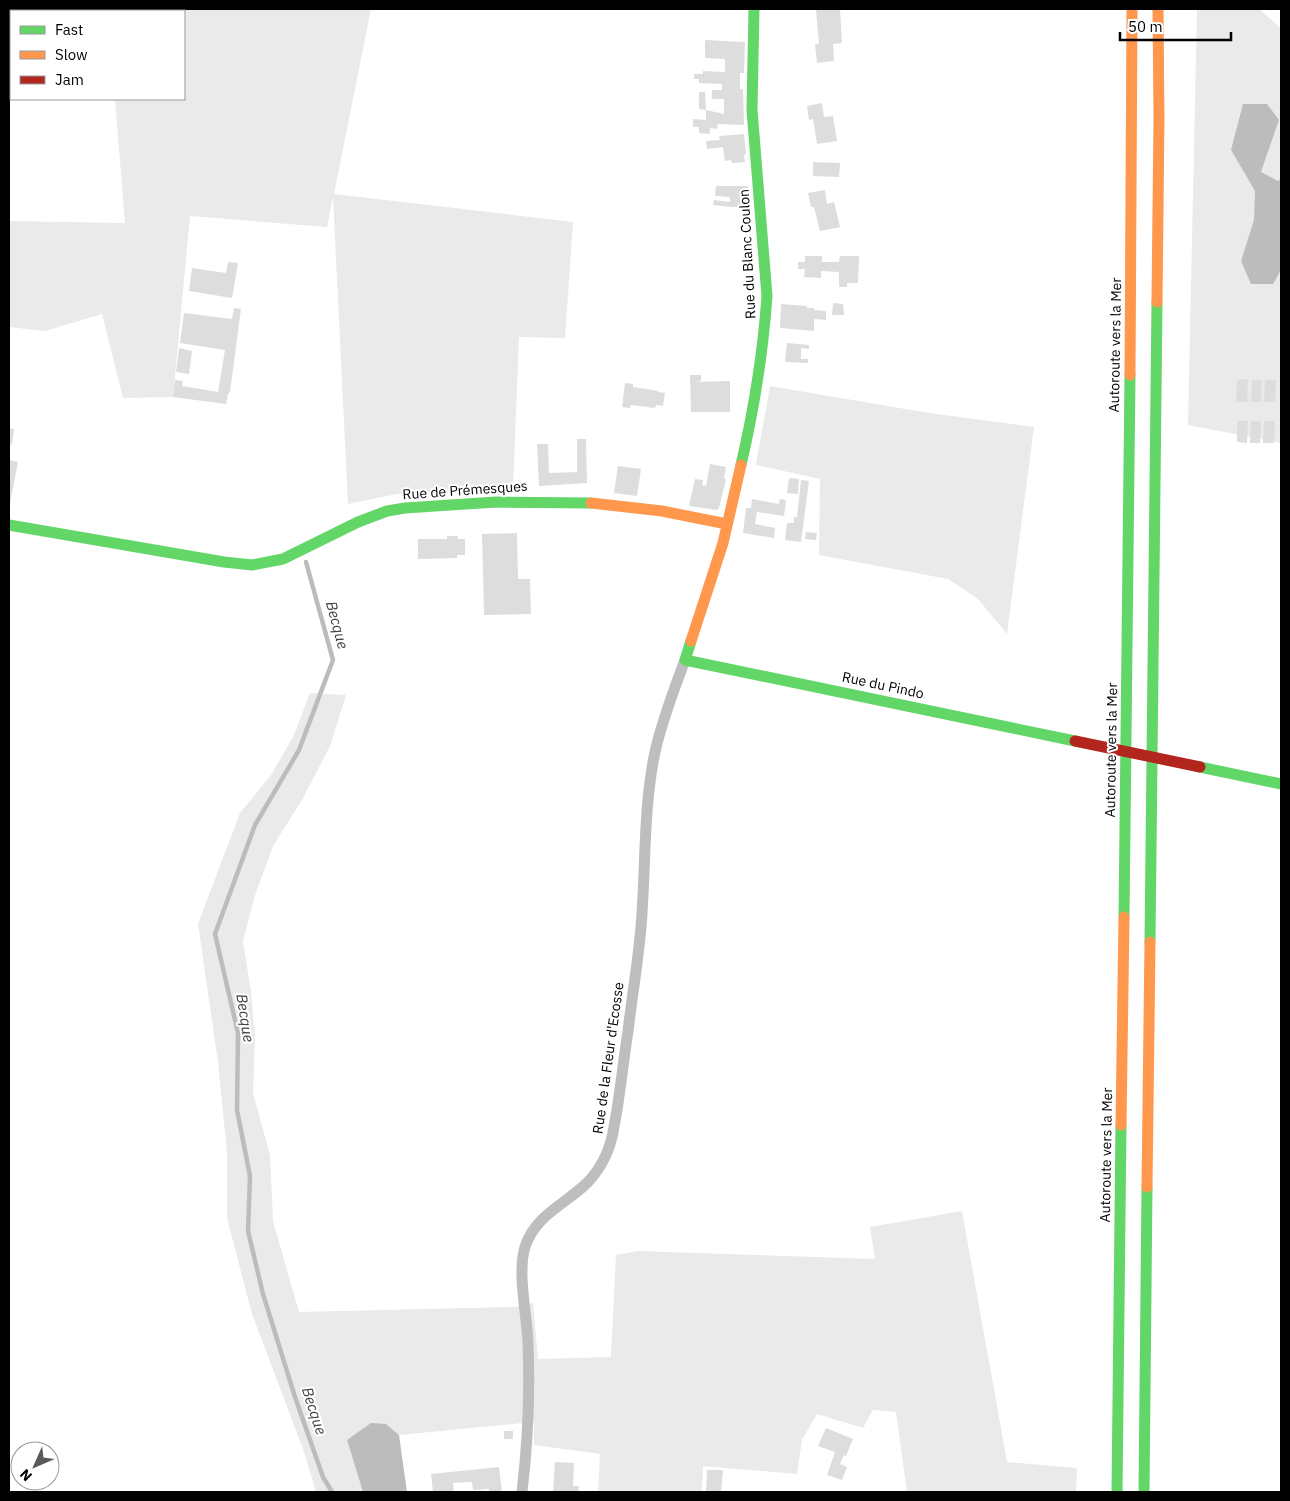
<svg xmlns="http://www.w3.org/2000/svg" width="1290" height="1501" font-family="'IBM Plex Sans',sans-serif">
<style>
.green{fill:#eaeaea}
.water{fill:#bcbcbc}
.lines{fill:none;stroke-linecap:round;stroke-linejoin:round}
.stream{stroke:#bcbcbc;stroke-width:4.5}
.building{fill:#ddd}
.street{stroke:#bebebe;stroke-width:11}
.fast{stroke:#63d668;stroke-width:11}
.slow{stroke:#ff974d;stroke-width:11}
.jam-bridge{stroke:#b3261e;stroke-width:11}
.labels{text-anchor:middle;stroke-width:4;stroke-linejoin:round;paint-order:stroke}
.street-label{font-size:14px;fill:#000;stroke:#fff}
.water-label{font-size:15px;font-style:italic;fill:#414141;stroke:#fff}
</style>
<rect width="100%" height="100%" fill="#fff"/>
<g class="green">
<polygon points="107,9 371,9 334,194 573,222 565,338 519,337 513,487 397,494 348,504 333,197 327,227 190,216 173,397 123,398 102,314 45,331 9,327 9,221 125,223 115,99 184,99 184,11 108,11"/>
<polygon points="1197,9 1259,9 1281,28 1281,179 1278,182 1261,172 1279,120 1231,150 1255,191 1255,220 1241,261 1251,283 1272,284 1281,270 1281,443 1188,425"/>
<polygon points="770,386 929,413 1034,427 1007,634 978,599 948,579 819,555 820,479 756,465"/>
<polygon points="310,693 346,695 330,746 302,800 273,846 255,895 243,941 251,992 255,1038 253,1093 270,1155 273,1221 299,1312 514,1307 533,1303 538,1359 611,1357 616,1255 638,1251 875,1259 870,1227 962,1211 1007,1462 1077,1468 1076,1492 907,1492 896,1412 873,1410 863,1428 817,1414 802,1440 797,1474 703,1466 702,1492 598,1492 600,1454 534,1445 534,1422 399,1435 386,1424 347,1440 363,1492 316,1492 303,1449 252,1314 227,1218 227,1153 218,1062 198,924 240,813 271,775 294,735"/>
</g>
<g class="water">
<polygon points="1243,104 1267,104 1279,120 1261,172 1278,181 1281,179 1281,270 1273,284 1251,284 1241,261 1254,220 1255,191 1231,150"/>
<polygon points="371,1423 386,1424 399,1435 407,1492 363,1492 347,1440"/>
</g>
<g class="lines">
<polyline class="stream" points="306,562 333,660 299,750 255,825 215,934 238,1033 237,1110 250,1176 248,1231 263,1294 295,1397 323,1477 332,1492"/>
</g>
<g class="building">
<polygon points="816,9 840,9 842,43 833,44 834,61 817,63 815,44 819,44"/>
<polygon points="705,40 745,42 744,73 740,73 740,89 743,89 744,125 718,124 717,129 710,128 710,134 699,133 699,127 693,127 693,119 706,120 706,110 724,114 724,99 712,99 712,90 722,90 722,84 699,83 699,79 694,79 694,74 703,74 703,71 725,72 725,59 705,58"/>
<polygon points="699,92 705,92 706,110 699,109"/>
<polygon points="822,103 824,117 833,116 837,141 817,144 813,119 809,120 807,106"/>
<polygon points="744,134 746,154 744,155 745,162 732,163 731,160 725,161 723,147 707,149 706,141 720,140 719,136"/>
<polygon points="813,162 840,163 839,177 813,176"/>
<polygon points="716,186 748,186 749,206 732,207 713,205 714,200 730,202 730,197 715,196"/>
<polygon points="825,190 827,204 834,202 840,227 820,231 814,207 811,207 808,193"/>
<polygon points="805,256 822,256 822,262 839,262 840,256 859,256 858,283 847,283 847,287 839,287 839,272 821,271 821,278 804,277 805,269 798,269 798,262 805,262"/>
<polygon points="228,262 238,263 232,298 189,291 192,268 226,273"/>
<polygon points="833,303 843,304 844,315 832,315"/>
<polygon points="781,304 807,306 807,308 814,308 814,310 826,311 826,320 814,319 814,331 780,328"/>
<polygon points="234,308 241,309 230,392 228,394 226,404 173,397 175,380 183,381 182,386 218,392 225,350 180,343 184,313 232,319"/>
<polygon points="787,343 809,345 809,349 801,348 801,359 808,359 808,363 785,362"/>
<polygon points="179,348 192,351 189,374 176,372"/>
<polygon points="690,375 701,375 701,381 696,382 730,381 730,412 691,412"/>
<polygon points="1248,379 1247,402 1236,402 1237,380"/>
<polygon points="1252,380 1262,380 1261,402 1251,402"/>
<polygon points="1265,380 1276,380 1275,402 1264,402"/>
<polygon points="625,383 633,384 633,387 658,391 658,392 665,393 663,406 656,405 655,408 631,405 630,408 622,407"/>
<polygon points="1237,421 1248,421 1247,443 1237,442"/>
<polygon points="1251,421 1261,421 1260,443 1250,443"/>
<polygon points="1264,421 1275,421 1274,443 1263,443"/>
<polygon points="9,428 14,429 12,445 9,444"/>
<polygon points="577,439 586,439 587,483 539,486 537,444 548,444 549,473 577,472"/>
<polygon points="9,460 18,462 10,504 9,503"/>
<polygon points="710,464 726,467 724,479 726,479 719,508 717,510 689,506 695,479 703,480 702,485 706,486"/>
<polygon points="618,466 641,469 637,496 614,493"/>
<polygon points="789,478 799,479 798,494 787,493"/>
<polygon points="801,480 809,481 801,542 785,540 787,523 794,523 794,517 797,517"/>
<polygon points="752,499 779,504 780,499 786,500 784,516 757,512 755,524 775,528 774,538 743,533 746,508 751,508"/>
<polygon points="806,532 817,533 816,540 805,539"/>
<polygon points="517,533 518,579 530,579 531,614 484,615 482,534"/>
<polygon points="447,536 458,536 458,539 465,539 465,555 457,555 457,558 418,559 418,539 447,539"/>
<polygon points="826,1428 853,1439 846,1456 844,1455 840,1464 847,1467 842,1480 827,1475 835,1452 818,1446"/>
<rect x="504" y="1431" width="9" height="8"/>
<polygon points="555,1462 574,1463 573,1486 579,1486 578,1492 553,1492"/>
<polygon points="499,1467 502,1492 489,1492 489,1489 473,1490 472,1482 453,1483 454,1492 433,1492 431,1474"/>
<polygon points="707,1470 723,1470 721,1492 706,1492"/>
</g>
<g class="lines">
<path class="street" d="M522 1492C528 1442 530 1394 528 1343 527 1315 517 1273 525 1247 535 1215 566 1204 588 1182 602 1167 611 1147 614 1127 620 1096 623 1063 628 1031 632 997 638 962 641 927 646 869 643 809 655 752 662 720 674 690 685 660"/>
<g class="fast">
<path d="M741 465C754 409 763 353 767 296L752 110 754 9"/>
<polyline points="9,525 224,562 252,565 283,559 358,522 387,511 405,508 496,502 591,503"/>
<polyline points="691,641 685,660 1075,741"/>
<polyline points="1200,767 1281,784"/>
<polyline points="1124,917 1130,375"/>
<polyline points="1150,942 1157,302"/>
<polyline points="1117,1492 1121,1125"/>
<polyline points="1144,1492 1147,1187"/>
</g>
<g class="slow">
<polyline points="1157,302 1159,118 1158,9"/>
<polyline points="1130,375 1132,9"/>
<polyline points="591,503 662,511 727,524"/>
<polyline points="691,641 723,543 741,465"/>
<polyline points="1121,1125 1124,917"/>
<polyline points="1147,1187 1150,942"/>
</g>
<polyline class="jam-bridge" points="1075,741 1200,767"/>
</g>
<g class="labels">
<g class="street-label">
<text transform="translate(747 254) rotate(-93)" y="5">Rue du Blanc Coulon</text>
<text transform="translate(1115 345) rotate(-89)" y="5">Autoroute vers la Mer</text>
<text transform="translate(465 490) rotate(-4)" y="5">Rue de Prémesques</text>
<text transform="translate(883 685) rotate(12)" y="5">Rue du Pindo</text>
<text transform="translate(1111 750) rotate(-89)" y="5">Autoroute vers la Mer</text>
<text transform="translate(608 1058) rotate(-82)" y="5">Rue de la Fleur d'Ecosse</text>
<text transform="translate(1106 1155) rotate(-89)" y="5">Autoroute vers la Mer</text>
</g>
<g class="water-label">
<text transform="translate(337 625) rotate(75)" y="5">Becque</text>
<text transform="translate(245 1018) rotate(81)" y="5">Becque</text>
<text transform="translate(314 1411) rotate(72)" y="5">Becque</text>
</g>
</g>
<rect width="1290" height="1501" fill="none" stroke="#000000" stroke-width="20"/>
<rect x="10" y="10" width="175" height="90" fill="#ffffff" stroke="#999999"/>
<rect x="20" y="26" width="25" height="8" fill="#63d668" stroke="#999999"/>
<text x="55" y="35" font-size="15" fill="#000000">Fast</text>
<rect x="20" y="51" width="25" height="8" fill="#ff974d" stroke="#999999"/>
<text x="55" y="60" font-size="15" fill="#000000">Slow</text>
<rect x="20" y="76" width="25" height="8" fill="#b3261e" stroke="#999999"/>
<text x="55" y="85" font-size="15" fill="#000000">Jam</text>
<g transform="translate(35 1466) rotate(225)"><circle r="24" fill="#ffffff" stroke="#999999"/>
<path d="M0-4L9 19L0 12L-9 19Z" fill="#595959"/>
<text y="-8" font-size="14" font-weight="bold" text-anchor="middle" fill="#000000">N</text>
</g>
<path d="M1120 32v8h111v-8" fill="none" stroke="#000000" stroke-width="2.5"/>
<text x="1128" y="32" font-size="15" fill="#000000" stroke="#ffffff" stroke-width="4" paint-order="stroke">50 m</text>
</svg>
